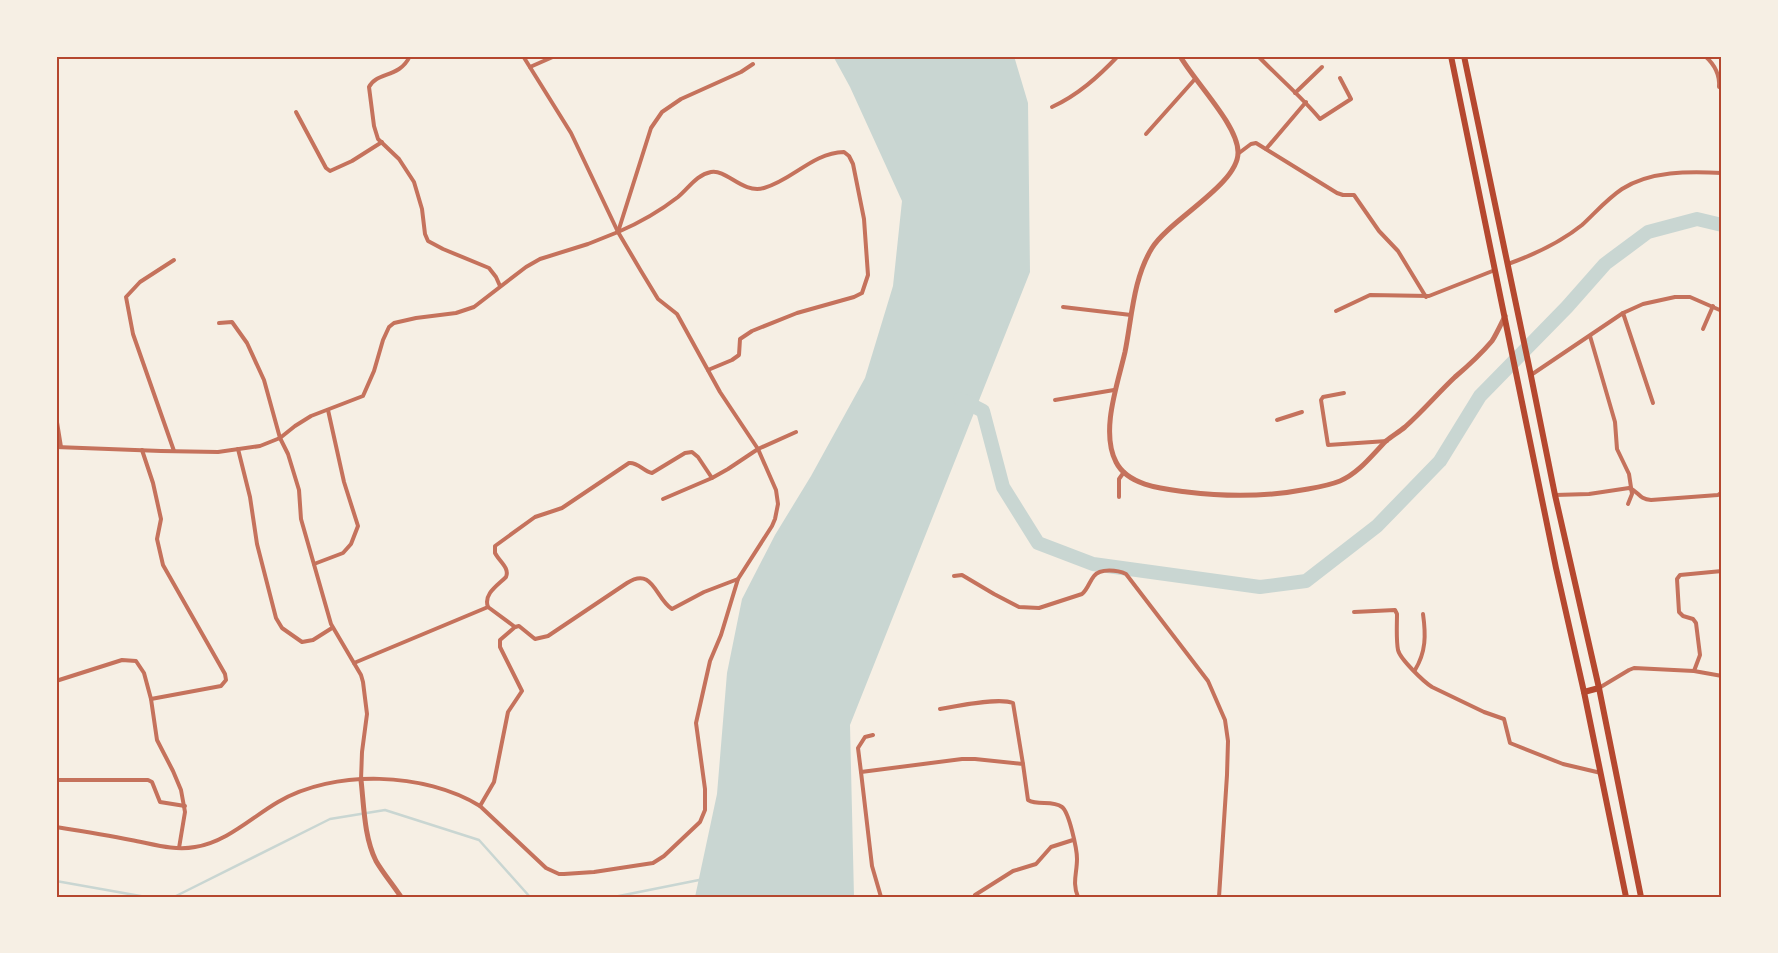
<svg xmlns="http://www.w3.org/2000/svg" width="1778" height="953" font-family="'Work Sans',sans-serif">
<style>
.water{fill:#c9d6d2}
.lines{fill:none;stroke-linecap:round;stroke-linejoin:round}
.stream{stroke:#c9d6d2;stroke-width:2.5}
.river{stroke:#c9d6d2;stroke-width:14}
.minor{stroke:#c5725c;stroke-width:4}
.tertiary{stroke:#c5725c;stroke-width:5}
.primary{stroke:#b5482f;stroke-width:6}
.neatline{fill:none;stroke:#b5482f;stroke-width:2}
</style>
<rect width="100%" height="100%" fill="#f6efe4"/>
<polygon class="water" points="833,56 1014,56 1028,103 1030,272 850,725 854,897 695,897 717,794 727,673 742,599 775,535 811,476 865,378 893,286 902,201 850,87"/>
<g class="lines">
<g class="stream">
<polyline points="56,881 146,897"/>
<polyline points="174,897 330,819 385,810 479,840 530,897"/>
<polyline points="614,897 699,880"/>
</g>
<polyline class="river" points="960,399 983,411 1003,487 1038,543 1093,564 1260,587 1306,581 1377,526 1440,461 1480,396 1567,307 1605,264 1648,232 1697,219 1722,225"/>
<g class="minor">
<path d="M410 56C399 79 377 71 369 87L374 126 378 139 399 159 414 182 422 209 425 234 428 241 443 249 489 268 496 277 500 286"/>
<path d="M1258 56C1278 77 1301 96 1320 119L1351 99 1340 78"/>
<polyline points="1637,56 1640,56"/>
<path d="M1705 56C1714 64 1720 74 1719 87"/>
<polyline points="530,67 555,56"/>
<polyline points="1295,93 1322,67"/>
<path d="M1052 107C1078 95 1098 77 1118 56"/>
<polyline points="296,112 326,168 330,171 352,161 382,142"/>
<polyline points="1146,134 1195,79"/>
<polyline points="1266,149 1306,102"/>
<polyline points="1239,153 1251,144 1256,143 1337,193 1343,195 1354,195 1379,231 1398,251 1426,297"/>
<path d="M618 232C639 223 660 211 678 197 689 188 696 175 711 172 727 169 742 194 764 188 793 180 812 153 844 152L849 156 853 164 864 219 868 275 862 293 854 297 797 313 752 331 740 339 739 355 732 360 708 370"/>
<polyline points="174,260 140,282 126,297 133,334 174,451"/>
<path d="M1508 264C1533 255 1561 242 1582 225 1595 213 1607 199 1622 189 1650 171 1689 171 1722 173"/>
<polyline points="1063,307 1131,315"/>
<polyline points="1336,311 1370,295 1429,296 1495,270"/>
<polyline points="1623,313 1653,403"/>
<polyline points="219,323 232,322 247,343 264,380 280,438 288,454 299,490 301,519 331,624 361,675 363,682 367,714 362,752 361,780"/>
<polyline points="1703,329 1713,306"/>
<polyline points="1590,336 1615,422 1617,449 1629,474 1632,494 1628,504"/>
<polyline points="1531,375 1623,313 1643,304 1675,297 1690,297 1722,311"/>
<polyline points="1344,393 1323,397 1321,400 1328,445 1387,441"/>
<polyline points="1055,400 1114,390"/>
<polyline points="56,416 61,447"/>
<polyline points="1277,420 1302,412"/>
<polyline points="56,447 161,451 218,452 260,446 280,438 295,426 311,416 363,396 374,371 383,340 389,327 394,323 416,318 456,313 474,307 526,267 540,259 588,244 618,232 651,128 662,112 681,99 741,72 753,64"/>
<polyline points="238,449 250,497 257,544 276,618 282,628 302,642 313,640 332,628"/>
<polyline points="142,450 153,483 161,519 157,539 163,565 225,674 226,680 221,686 151,699"/>
<path d="M1555 495 1589 494 1629 488C1639 491 1638 499 1651 500L1718 495 1722 492"/>
<polyline points="1119,497 1119,479 1124,472"/>
<polyline points="663,499 712,478"/>
<polyline points="314,564 343,553 351,544 358,526 344,482 328,410"/>
<path d="M954 576 962 575 994 594 1019 607 1039 608 1082 594C1088 589 1089 582 1094 576 1100 568 1118 570 1126 574L1208 681 1225 720 1228 741 1227 775 1219 897"/>
<polyline points="488,607 515,627"/>
<path d="M1354 612 1395 610 1397 614C1397 625 1396 639 1398 650 1400 659 1424 682 1432 687L1484 712 1504 719 1510 743 1563 764 1601 773"/>
<path d="M354 663 488 607C483 594 498 585 506 577 510 568 499 561 495 553V546L535 517 562 508 629 463C638 462 643 471 652 473L685 453 692 452 698 457 712 478 728 469 758 449 796 432"/>
<path d="M1415 670C1426 652 1426 635 1423 614"/>
<polyline points="1694,671 1700,655 1696,623 1693,619 1683,616 1679,612 1677,579 1680,575 1722,571"/>
<polyline points="56,681 122,660 136,661 144,673 151,699 157,740 173,771 181,790 185,812 179,848"/>
<polyline points="1599,688 1629,670 1634,668 1694,671 1722,676"/>
<path d="M940 709C957 706 999 697 1013 703L1023 764"/>
<polyline points="861,772 858,748 865,737 873,735"/>
<polyline points="56,780 148,780 152,782 160,802 185,806"/>
<path d="M480 806 494 782 508 712 522 691 500 647V640L515 627 519 626 535 639 548 636 627 583C653 566 655 598 672 609L704 592 738 579"/>
<path d="M56 827C81 831 106 835 131 840 153 844 174 851 195 847 227 842 252 817 278 802 334 769 425 772 480 806L546 868 559 874H564L594 872 653 863 664 856 700 822 705 810V789L696 723 710 661 721 635 738 579 772 526 775 519 778 504 776 490 758 449 720 392 677 314 658 299 641 271 618 232 571 133 523 56"/>
<polyline points="975,895 1013,871 1036,864 1051,847 1073,840"/>
<path d="M881 897 872 866 861 772 962 759H975L1023 764 1028 800C1038 806 1052 800 1062 807 1069 812 1077 849 1077 859 1077 873 1072 883 1078 897"/>
</g>
<g class="tertiary">
<path d="M1180 56C1194 81 1238 125 1238 152 1239 184 1169 220 1152 248 1133 279 1132 317 1125 352 1118 383 1100 431 1116 462 1128 486 1164 489 1187 492 1228 497 1267 497 1308 489 1319 487 1330 485 1340 481 1359 473 1372 455 1386 441 1392 436 1399 432 1405 427 1423 411 1438 393 1455 377 1468 366 1481 354 1492 341 1497 333 1501 324 1505 316"/>
<path d="M361 780C364 806 364 837 376 861 383 873 393 885 401 897"/>
</g>
<g class="primary">
<polyline points="1451,56 1556,568 1584,692 1626,897"/>
<polyline points="1464,56 1530,371 1555,495 1599,688 1641,897"/>
<polyline points="1584,692 1599,688"/>
</g>
</g>
<rect width="1778" height="953" fill="none" stroke="#f6efe4" stroke-width="115"/>
<rect x="58" y="58" width="1662" height="838" class="neatline"/>
</svg>
